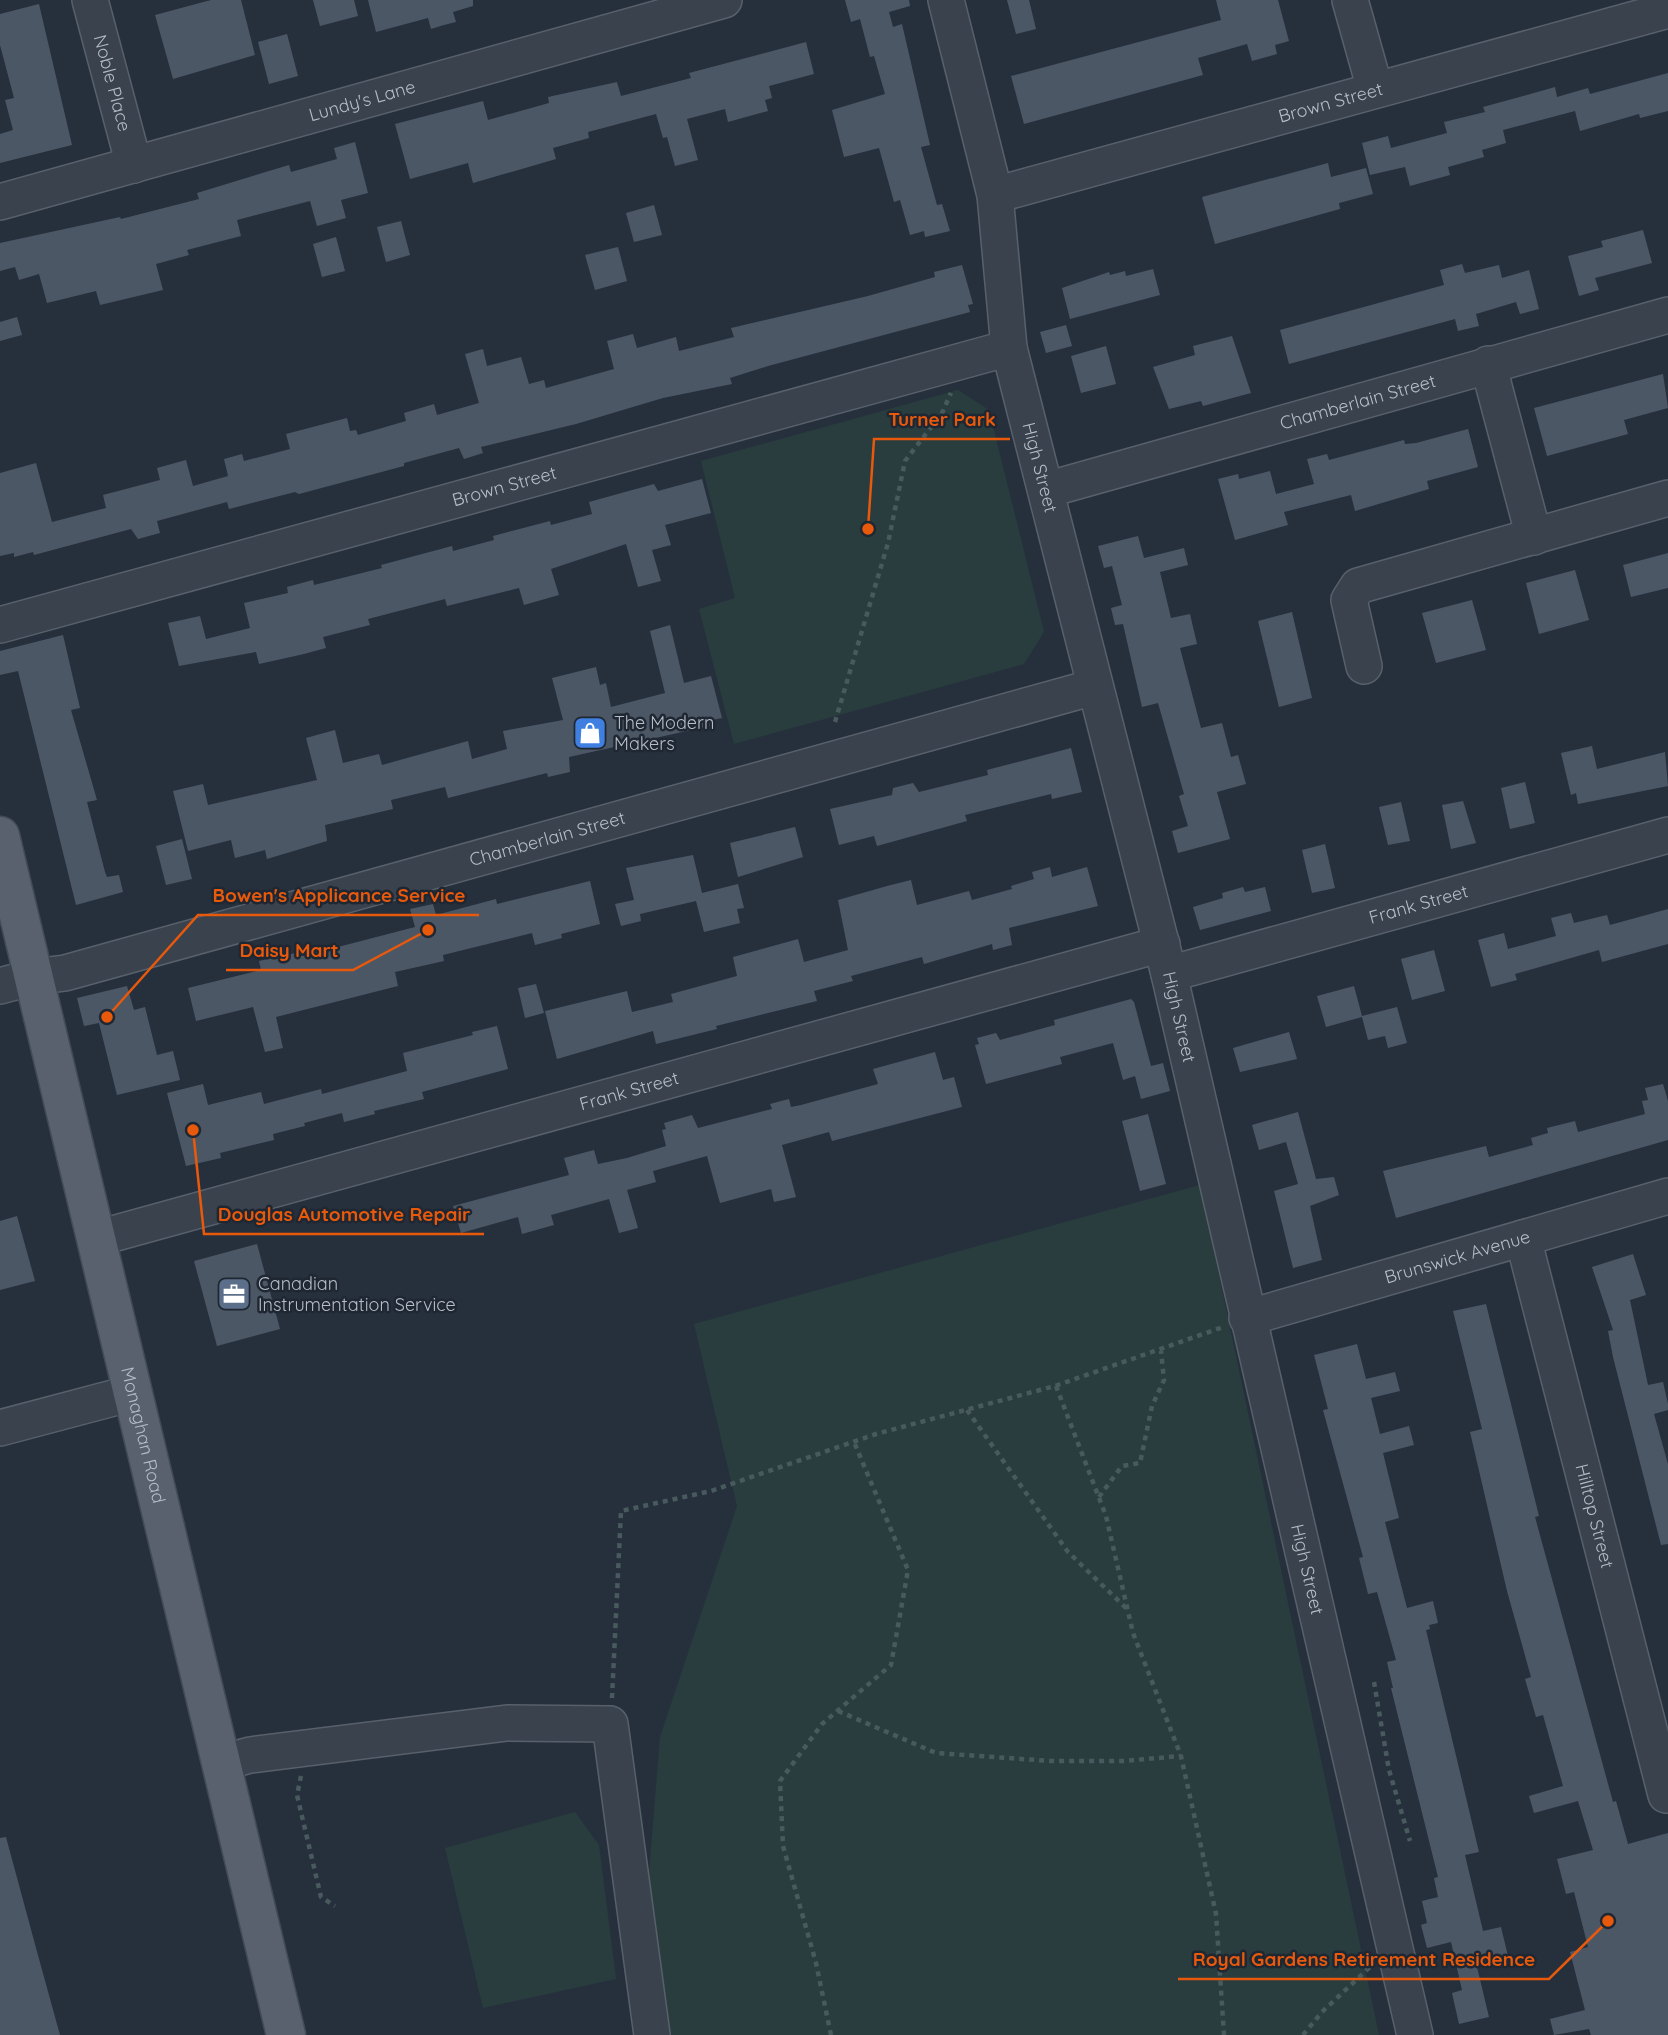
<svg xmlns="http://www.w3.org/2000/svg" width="1668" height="2035" font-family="Quicksand,sans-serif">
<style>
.green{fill:#293d3f}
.building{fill:#4c5766}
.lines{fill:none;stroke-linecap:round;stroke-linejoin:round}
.minor-casing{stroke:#58606b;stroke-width:38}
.major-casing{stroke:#434b56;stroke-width:41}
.path{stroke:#485a5d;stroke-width:4.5;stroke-dasharray:5 5;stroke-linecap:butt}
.minor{stroke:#3a424d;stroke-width:35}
.major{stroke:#58616d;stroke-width:38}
.labels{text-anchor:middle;stroke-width:5;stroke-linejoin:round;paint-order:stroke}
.street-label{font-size:18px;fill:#b6bdc8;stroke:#1f2732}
.poi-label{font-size:18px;fill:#b6bdc8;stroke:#1f2732;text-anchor:start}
.leader{fill:none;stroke:#e8590c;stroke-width:2.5}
.callout-dot{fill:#e8590c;stroke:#1f2732;stroke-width:2.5}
.callout-label{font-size:19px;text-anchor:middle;font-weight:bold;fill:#e8590c;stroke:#1f2732;stroke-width:5;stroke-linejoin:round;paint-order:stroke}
</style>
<rect width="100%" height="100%" fill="#26303d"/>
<g class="green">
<polygon points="958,390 989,410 1044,632 1024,664 734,744 699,609 735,598 701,461"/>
<polygon points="1200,1185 1379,2035 669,2035 648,1886 660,1737 737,1506 694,1324"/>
<polygon points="575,1812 599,1845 616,1979 483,2008 445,1848"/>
</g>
<g class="building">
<polygon points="211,0 241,0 255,55 173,79 155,15"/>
<polygon points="313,0 354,0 358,16 320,26"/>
<polygon points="368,0 473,0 473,6 453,12 456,22 444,25 431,29 428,18 376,32"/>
<polygon points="845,0 909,0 910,6 889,12 893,27 902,24 930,145 921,147 937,205 942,204 950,231 925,237 924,231 910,235 900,200 894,202 879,148 844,157 832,110 885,94 874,56 870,57 860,19 851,22"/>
<polygon points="1007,0 1029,0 1036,29 1016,34"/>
<polygon points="1216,0 1278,0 1289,41 1275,45 1277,54 1252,61 1247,44 1198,58 1203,75 1024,124 1011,76 1221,20"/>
<polygon points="39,4 72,145 0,163 0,134 13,130 5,100 14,98 0,45 0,14"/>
<polygon points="287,34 298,76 269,84 258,42"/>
<polygon points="806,42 814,74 769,86 772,98 765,100 768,111 728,122 725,109 687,119 698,160 675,166 667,137 663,138 656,114 588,132 589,138 553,148 556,159 473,183 468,163 410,179 395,124 483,101 488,120 549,103 548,97 617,82 621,96 691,78 689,73"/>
<polygon points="1668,73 1668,111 1640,118 1639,114 1580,131 1575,111 1503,130 1506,143 1482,150 1484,157 1448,167 1450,175 1410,186 1405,167 1370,175 1362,143 1388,136 1391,148 1447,133 1444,122 1485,112 1483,107 1527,95 1555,87 1557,97 1588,88 1590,94"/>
<polygon points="355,142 368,193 341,200 346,218 317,226 310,201 237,220 241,236 187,250 189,255 156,264 163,290 100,305 96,291 47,303 39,274 19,280 15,267 0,271 0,243 120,217 121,219 199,199 197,193 259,174 289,165 291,172 337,159 334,148"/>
<polygon points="1328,163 1331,177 1366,168 1373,194 1339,203 1340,209 1215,244 1202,197"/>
<polygon points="654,205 662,235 634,242 626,213"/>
<polygon points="401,221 410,255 386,262 377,227"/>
<polygon points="1643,230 1652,263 1595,278 1599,290 1579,296 1568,256 1603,247 1601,241"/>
<polygon points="336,237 345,271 322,277 313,244"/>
<polygon points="618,247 627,281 595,290 585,255"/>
<polygon points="1462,264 1465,273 1499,265 1502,278 1529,270 1539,309 1520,314 1516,302 1476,314 1479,326 1458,331 1455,319 1289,364 1280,330 1444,285 1440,270"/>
<polygon points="962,265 973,304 968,305 970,312 768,366 730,378 732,384 663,398 576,424 481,447 483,453 464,459 459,448 404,463 404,466 299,494 295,492 229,509 227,502 157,521 160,533 138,539 131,529 34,555 33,552 14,557 14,553 0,556 0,473 36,463 52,522 106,508 103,495 160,480 157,468 186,460 193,486 228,476 224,459 242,454 244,461 290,449 286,434 347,418 350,431 356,430 358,435 406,421 404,413 434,404 437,415 479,403 465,354 483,349 487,366 521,357 529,384 544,380 546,388 614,369 607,341 633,334 637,348 676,337 679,351 734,337 731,328 868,296 935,277 934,272"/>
<polygon points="1153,269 1160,295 1070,319 1062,288 1109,272 1110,275 1125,271 1126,276"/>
<polygon points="17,317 22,335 0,341 0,322"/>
<polygon points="1066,325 1072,346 1046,353 1040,332"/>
<polygon points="1232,336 1251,393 1203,406 1201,401 1169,409 1153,367 1195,355 1193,346"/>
<polygon points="1106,346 1116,384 1081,393 1071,356"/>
<polygon points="1663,374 1668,408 1624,420 1628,434 1547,456 1534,408"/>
<polygon points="1468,429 1478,467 1427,481 1429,489 1355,511 1351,495 1284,512 1288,525 1235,540 1218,479 1238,474 1239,479 1270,471 1276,494 1314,484 1307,459 1327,454 1329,460 1404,440 1405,444 1416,443"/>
<polygon points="702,479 711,513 665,525 671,545 652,550 661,581 638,587 626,544 551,569 559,595 524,605 519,588 447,606 445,599 368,619 370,625 323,637 326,648 304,654 259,664 256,652 179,666 168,623 200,616 206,639 250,628 244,603 288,593 287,587 313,580 314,585 382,568 381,565 407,558 452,546 453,551 494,540 493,536 550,521 551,525 592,514 589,502 654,484 658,491"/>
<polygon points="1138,536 1144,558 1184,548 1188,565 1160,572 1171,618 1190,614 1197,644 1180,648 1201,728 1222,723 1231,757 1238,755 1246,784 1217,792 1230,839 1178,853 1172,831 1188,826 1179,796 1184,794 1158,703 1142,707 1123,624 1115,625 1111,608 1122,605 1112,566 1104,568 1098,546"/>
<polygon points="1668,553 1668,588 1631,597 1623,565"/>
<polygon points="1575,570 1589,620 1539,634 1526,583"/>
<polygon points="1472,600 1486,650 1436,663 1422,613"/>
<polygon points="1292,612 1312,698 1279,707 1258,621"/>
<polygon points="670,625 684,683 711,676 722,718 712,720 714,725 569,757 570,772 548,777 547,773 448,798 445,787 391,800 393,809 325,825 327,841 267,859 265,850 235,858 231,840 188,851 173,791 203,784 208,805 317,780 306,738 335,730 343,763 379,754 382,765 468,741 472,759 507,749 503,731 563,720 552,678 596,667 600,685 606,683 611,707 665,693 650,631"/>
<polygon points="63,635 80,708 71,710 97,800 87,802 105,872 107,877 119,875 123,892 76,905 18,671 0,675 0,651"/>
<polygon points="1592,746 1597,769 1665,752 1668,786 1578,804 1576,793 1571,795 1561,753"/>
<polygon points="1071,748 1082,792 1052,799 1051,794 965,815 967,821 877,846 874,836 839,845 830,809 892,795 893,788 913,783 919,792 988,775 987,770"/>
<polygon points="1525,782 1535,823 1510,829 1501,788"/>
<polygon points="1463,801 1476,843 1451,849 1442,805"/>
<polygon points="1401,802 1410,841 1388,845 1379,807"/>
<polygon points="795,827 803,857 738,877 730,843"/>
<polygon points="182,839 192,879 166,885 156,846"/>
<polygon points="1325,844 1335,888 1312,893 1302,850"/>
<polygon points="693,855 702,893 738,884 744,908 737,909 740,923 704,932 696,901 640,914 641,921 621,926 615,904 634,900 626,868"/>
<polygon points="1050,867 1052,877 1087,867 1098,906 1009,928 1012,945 993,950 992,944 924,964 922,957 851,976 853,981 814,991 817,1001 716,1026 717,1029 656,1044 653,1031 557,1059 545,1011 627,991 632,1012 673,1002 671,994 737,976 733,957 798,939 804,962 848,950 838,900 887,886 911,880 917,905 969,891 972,900 1012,889 1011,886 1034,879 1032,872"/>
<polygon points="590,881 600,924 561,934 562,938 535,945 532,933 443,955 444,961 395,972 398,986 276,1017 283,1048 265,1052 253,1007 196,1021 188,988 261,970 259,961 337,944 338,947 415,927 410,909 433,904 436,915 496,899 497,904"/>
<polygon points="1243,887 1245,892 1265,887 1271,911 1200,930 1193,907 1223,898 1222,893"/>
<polygon points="1668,909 1668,944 1602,962 1599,950 1515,974 1517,980 1491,987 1478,940 1504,933 1508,949 1556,936 1551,918 1571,913 1574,923 1607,915 1610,925"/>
<polygon points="1434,950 1445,991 1412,1000 1401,959"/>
<polygon points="536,984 544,1013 525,1018 518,988"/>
<polygon points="127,986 134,1010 145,1007 157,1055 173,1051 180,1080 117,1095 99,1023 84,1026 77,998"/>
<polygon points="1354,986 1362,1016 1397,1007 1407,1043 1388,1048 1385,1036 1368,1040 1362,1017 1326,1027 1317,996"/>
<polygon points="1131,999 1134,1002 1151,1066 1163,1063 1170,1091 1141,1099 1135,1076 1123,1080 1113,1043 1060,1057 1062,1064 986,1084 975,1045 979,1044 977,1038 996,1033 1000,1040 1055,1025 1054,1020"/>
<polygon points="497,1026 508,1069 422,1092 424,1099 374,1111 375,1114 344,1122 342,1113 304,1123 305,1126 273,1134 274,1140 220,1153 221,1158 186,1166 167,1093 203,1084 208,1105 261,1092 264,1104 321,1089 322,1094 407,1071 403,1053 473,1035 472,1032"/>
<polygon points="1289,1032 1297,1059 1240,1072 1233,1048"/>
<polygon points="935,1052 943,1080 954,1077 962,1107 832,1141 829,1132 782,1145 796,1197 774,1202 771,1189 720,1203 707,1156 653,1171 656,1182 627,1190 638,1228 619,1233 609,1199 551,1215 554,1225 522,1234 518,1217 461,1233 453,1206 569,1175 564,1158 594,1150 598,1164 627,1158 666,1146 662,1130 666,1129 664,1123 692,1115 698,1128 772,1109 770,1104 789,1099 791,1107 801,1105 878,1084 873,1069"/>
<polygon points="1663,1084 1668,1101 1668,1140 1396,1218 1383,1171 1486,1146 1489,1157 1533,1145 1531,1138 1548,1133 1547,1128 1575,1121 1578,1132 1645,1114 1642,1101 1648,1100 1645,1088"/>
<polygon points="1298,1112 1316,1179 1334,1177 1339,1195 1310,1206 1322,1260 1293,1268 1274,1191 1298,1184 1286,1142 1259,1150 1252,1125"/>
<polygon points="1148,1114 1166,1184 1140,1191 1122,1121"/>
<polygon points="17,1216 35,1281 0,1290 0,1221"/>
<polygon points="257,1244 280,1329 217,1346 194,1261"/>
<polygon points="1633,1254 1646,1295 1630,1300 1648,1385 1663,1382 1668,1404 1668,1410 1654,1414 1668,1464 1668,1544 1661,1545 1613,1357 1608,1331 1613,1330 1592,1267"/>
<polygon points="1486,1304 1539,1516 1535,1517 1613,1802 1616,1801 1628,1844 1668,1833 1668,2035 1591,2035 1589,2029 1554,2035 1550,2019 1585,2010 1570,1952 1588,1947 1574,1892 1566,1894 1557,1859 1593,1850 1578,1801 1534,1813 1529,1796 1563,1786 1543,1715 1536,1717 1525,1679 1531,1677 1507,1591 1470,1432 1482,1429 1453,1311"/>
<polygon points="1357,1344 1366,1379 1395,1372 1400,1391 1371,1398 1380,1434 1409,1426 1414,1445 1383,1453 1399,1518 1385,1522 1407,1608 1433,1601 1438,1623 1429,1625 1430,1629 1426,1630 1479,1852 1465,1855 1483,1931 1501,1927 1508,1956 1484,1961 1485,1965 1477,1967 1489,2017 1459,2024 1452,1993 1462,1990 1451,1942 1427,1948 1421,1925 1427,1923 1422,1901 1438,1897 1434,1878 1438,1877 1391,1688 1393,1688 1387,1662 1396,1660 1377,1592 1368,1594 1359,1558 1363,1557 1323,1410 1328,1409 1314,1355"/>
<polygon points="6,1837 36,1948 60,2035 0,2035 0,1838"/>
</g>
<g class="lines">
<defs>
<g id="minor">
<path id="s1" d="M90 0 134 165"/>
<path id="s2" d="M946 0 995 195 1009 348 1169 974 1415 2035"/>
<polyline points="1350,0 1375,89"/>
<path id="s3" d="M995 195 1668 10"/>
<path id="s4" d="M0 202 724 0"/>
<polyline points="1488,364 1534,537"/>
<path id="s5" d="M1046 490 1668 315"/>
<path id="s6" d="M0 625 1009 348"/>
<polyline points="1364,666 1349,600 1358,586 1668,498"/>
<path id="s7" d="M1169 974 1668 835"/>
<path id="s8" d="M0 986 33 977 65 973 1094 687"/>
<path id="s9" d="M98 1238 1162 944"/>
<path id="s10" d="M1523 1238 1666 1795"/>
<path id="s11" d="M1247 1318 1668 1196"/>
<polyline points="0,1428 132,1393"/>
<polyline points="221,1763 250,1755 507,1723 610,1724 652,2035"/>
</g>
<g id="major">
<path id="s12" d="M0 836 286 2035"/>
</g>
</defs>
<use href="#minor" class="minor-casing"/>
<use href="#major" class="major-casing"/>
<g class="path">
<polyline points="835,722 888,543 905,461 942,413 951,393"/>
<polyline points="1056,1386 1106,1516 1133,1633 1181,1756 1216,1914 1224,2035"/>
<polyline points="967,1410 1068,1552 1127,1609"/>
<polyline points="1099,1497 1122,1466 1140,1463 1152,1406 1164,1380 1161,1351"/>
<polyline points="1374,1682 1389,1770 1410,1841"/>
<polyline points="612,1698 621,1511 711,1491 876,1434 1055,1386 1223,1327"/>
<polyline points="838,1711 936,1753 1051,1761 1123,1761 1181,1756"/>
<polyline points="301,1776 297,1795 321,1897 335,1906"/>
<polyline points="831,2035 816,1963 783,1846 780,1781 822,1724 891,1665 908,1570 854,1442"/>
<polyline points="1303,2035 1322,2012 1371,1966"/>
</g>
<use href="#minor" class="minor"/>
<use href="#major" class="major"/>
</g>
<defs>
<symbol id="shop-square" viewBox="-11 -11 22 22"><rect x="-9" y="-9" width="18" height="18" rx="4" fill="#3f7fe0" stroke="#1f2732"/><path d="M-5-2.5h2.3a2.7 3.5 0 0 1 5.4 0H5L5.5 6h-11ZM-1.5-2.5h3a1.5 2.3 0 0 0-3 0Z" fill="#fff"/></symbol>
<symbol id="office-square" viewBox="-11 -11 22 22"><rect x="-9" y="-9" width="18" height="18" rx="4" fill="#5c6f8a" stroke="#1f2732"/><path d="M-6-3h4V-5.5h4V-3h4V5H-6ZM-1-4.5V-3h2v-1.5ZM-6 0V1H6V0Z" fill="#fff"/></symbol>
</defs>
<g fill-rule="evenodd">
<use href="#shop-square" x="571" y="714" width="38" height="38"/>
<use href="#office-square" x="215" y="1275" width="38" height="38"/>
</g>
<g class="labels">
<g class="street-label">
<text dy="6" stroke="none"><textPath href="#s1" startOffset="86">Noble Place</textPath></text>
<text dy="6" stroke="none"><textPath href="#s3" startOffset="348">Brown Street</textPath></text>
<text dy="6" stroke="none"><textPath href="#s4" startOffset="376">Lundy's Lane</textPath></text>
<text dy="6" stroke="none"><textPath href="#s5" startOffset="324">Chamberlain Street</textPath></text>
<text dy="6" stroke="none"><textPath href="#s2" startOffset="478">High Street</textPath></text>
<text dy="6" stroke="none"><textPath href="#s6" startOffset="523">Brown Street</textPath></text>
<text dy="6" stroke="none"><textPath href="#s8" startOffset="567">Chamberlain Street</textPath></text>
<text dy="6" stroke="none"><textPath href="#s7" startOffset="259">Frank Street</textPath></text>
<text dy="6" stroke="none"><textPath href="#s2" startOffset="1045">High Street</textPath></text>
<text dy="6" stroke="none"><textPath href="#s9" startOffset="551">Frank Street</textPath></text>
<text dy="6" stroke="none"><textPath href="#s11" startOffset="219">Brunswick Avenue</textPath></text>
<text dy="6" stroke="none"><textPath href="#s12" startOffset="616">Monaghan Road</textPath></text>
<text dy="6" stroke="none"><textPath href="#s10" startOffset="287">Hilltop Street</textPath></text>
<text dy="6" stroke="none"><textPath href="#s2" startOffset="1612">High Street</textPath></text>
</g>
<g class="poi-label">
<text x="614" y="729">The Modern<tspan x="614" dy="21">Makers</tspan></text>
<text x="258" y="1290">Canadian<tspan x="258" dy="21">Instrumentation Service</tspan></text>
</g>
</g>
<path class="leader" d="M868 529L874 439H1010M107 1017L198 915H479M428 930L353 970H226M193 1130L204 1234H484M1608 1921L1549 1979H1178"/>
<g class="callout-dot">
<circle cx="868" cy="529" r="7"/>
<circle cx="107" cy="1017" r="7"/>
<circle cx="428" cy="930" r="7"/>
<circle cx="193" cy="1130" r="7"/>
<circle cx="1608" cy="1921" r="7"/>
</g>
<g class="callout-label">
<text x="942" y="426">Turner Park</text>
<text x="339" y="902">Bowen's Applicance Service</text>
<text x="289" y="957">Daisy Mart</text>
<text x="344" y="1221">Douglas Automotive Repair</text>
<text x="1364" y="1966">Royal Gardens Retirement Residence</text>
</g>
</svg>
